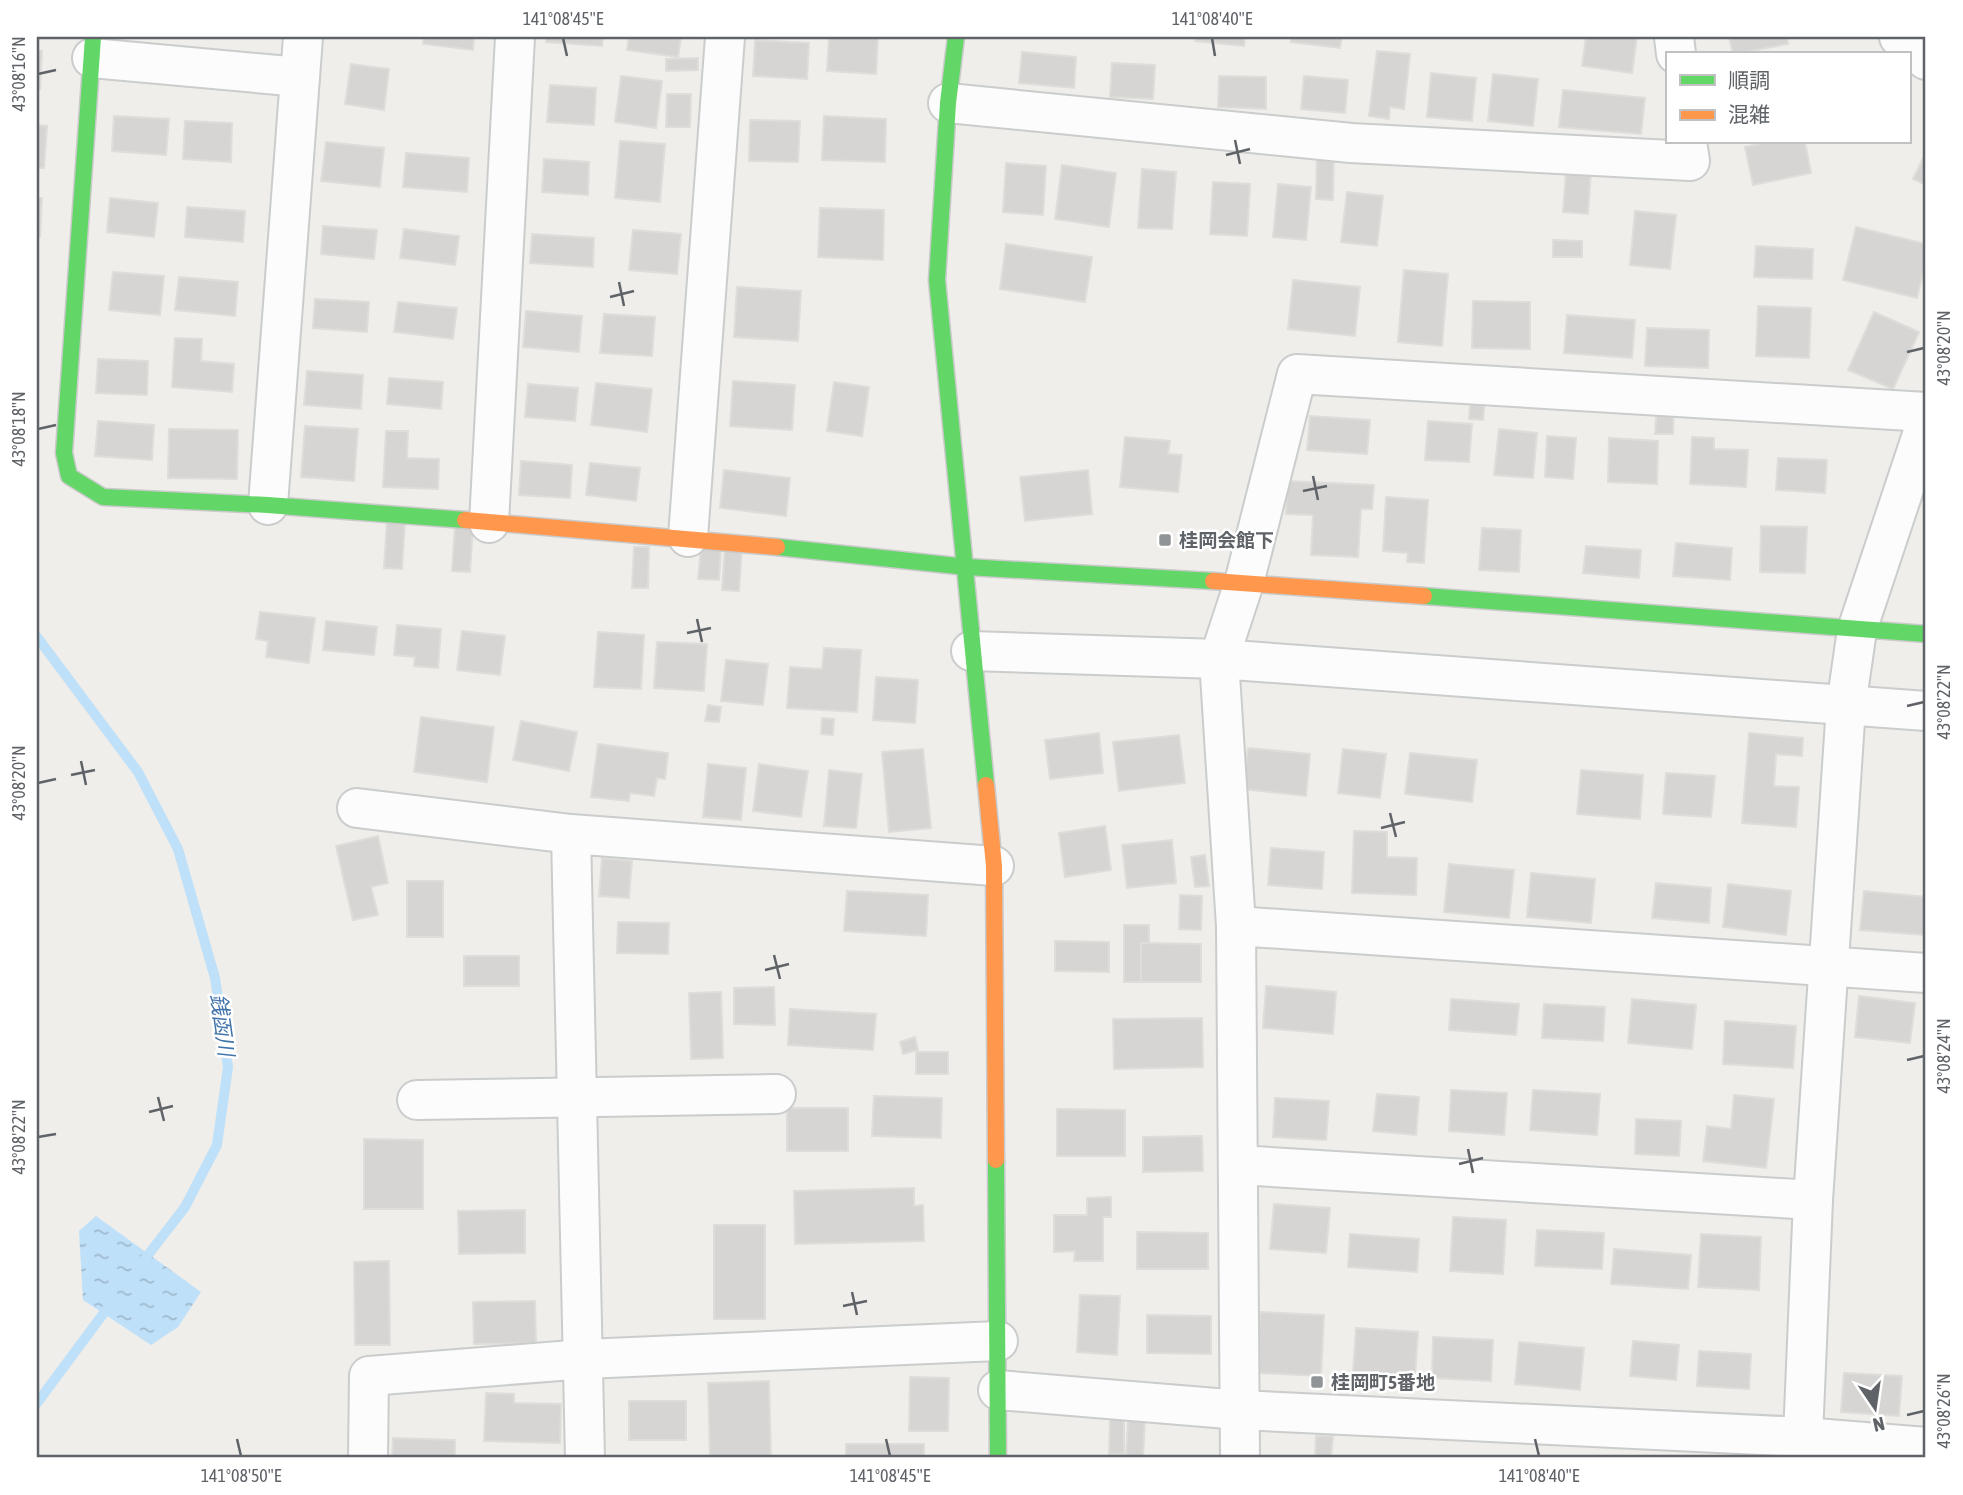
<svg xmlns="http://www.w3.org/2000/svg" width="1963" height="1495" font-family="'Asap Condensed','Noto Sans JP',sans-serif">
<style>
.water{fill:url(#water-ripples)}
.lines{fill:none;stroke-linecap:round;stroke-linejoin:round}
.stream{stroke:#bfe0f9;stroke-width:10}
.building{fill:#d6d5d3;stroke:#deddd9;stroke-width:2}
.street-casing{stroke:#cbcccc;stroke-width:42}
.fast-casing{stroke:#cacacb;stroke-width:19}
.slow-casing{stroke:#cacacb;stroke-width:19}
.street{stroke:#fdfcfc;stroke-width:38}
.fast{stroke:#63d668;stroke-width:16}
.slow{stroke:#ff974d;stroke-width:16}
.ticks{fill:none;stroke:#5f6368;stroke-width:2.5}
.poi-dot{fill:#919496;stroke:#fff;stroke-width:2.5}
.labels{text-anchor:middle;stroke-width:5;stroke-linejoin:round;paint-order:stroke}
.poi-label{font-size:19px;font-weight:bold;fill:#5f6368;stroke:#fff;text-anchor:start}
.water-label{font-size:21px;font-style:italic;fill:#4174aa;stroke:#fff}
.neatline{fill:none;stroke:#5f6368;stroke-width:2.5}
.ticks-label{font-size:18px;text-anchor:middle;fill:#5f6368}
</style>
<defs>
<pattern id="water-ripples" width="26" height="14" patternUnits="userSpaceOnUse" patternTransform="scale(1.75)"><rect width="26" height="14" fill="#bfe0f9"/><path d="M2 4q2-2 4 0t4 0M15 11q2-2 4 0t4 0" fill="none" stroke="#9eb9cd"/></pattern>
</defs>
<rect width="100%" height="100%" fill="#efeeea"/>
<polygon class="water" points="96,1216 201,1292 178,1327 151,1345 83,1300 79,1231"/>
<g class="lines">
<g class="stream">
<polyline points="37,637 138,772 178,849 215,978 228,1067 217,1145 185,1207 141,1264"/>
<polyline points="37,1403 112,1302"/>
</g>
</g>
<g class="building">
<polygon points="424,37 474,37 473,50 423,44"/>
<polygon points="546,37 603,37 602,46 546,42"/>
<polygon points="629,37 681,37 678,57 627,50"/>
<polygon points="829,37 878,37 876,74 827,71"/>
<polygon points="1196,37 1245,37 1244,46 1195,41"/>
<polygon points="1291,37 1342,37 1340,48 1291,42"/>
<polygon points="1586,37 1637,37 1632,73 1582,66"/>
<polygon points="1729,37 1787,37 1788,44 1733,54"/>
<polygon points="755,40 809,43 807,79 753,76"/>
<polygon points="37,50 42,51 40,89 37,89"/>
<polygon points="1377,51 1410,54 1404,109 1390,107 1389,119 1369,116"/>
<polygon points="1022,52 1076,57 1074,88 1019,83"/>
<polygon points="698,58 698,70 666,71 666,59"/>
<polygon points="1112,63 1155,65 1153,99 1110,97"/>
<polygon points="351,64 389,69 384,110 345,104"/>
<polygon points="1431,73 1476,78 1472,121 1427,117"/>
<polygon points="1493,74 1538,79 1533,126 1488,121"/>
<polygon points="621,76 662,81 656,128 615,122"/>
<polygon points="1219,76 1266,77 1266,109 1218,107"/>
<polygon points="1304,76 1348,80 1345,113 1301,109"/>
<polygon points="550,85 596,88 594,125 547,122"/>
<polygon points="1563,90 1645,98 1641,134 1559,127"/>
<polygon points="667,94 691,94 690,127 666,127"/>
<polygon points="114,116 169,119 166,155 112,151"/>
<polygon points="824,116 886,119 885,162 822,160"/>
<polygon points="750,120 800,121 798,162 749,161"/>
<polygon points="185,121 232,123 231,162 183,159"/>
<polygon points="37,125 47,126 44,168 37,168"/>
<polygon points="620,141 665,144 660,202 615,198"/>
<polygon points="326,142 384,148 380,187 321,181"/>
<polygon points="1769,142 1805,142 1811,173 1753,185 1745,147"/>
<polygon points="1317,149 1334,150 1333,200 1316,199"/>
<polygon points="1926,152 1926,185 1913,179"/>
<polygon points="406,153 469,158 467,192 403,187"/>
<polygon points="544,159 589,162 588,195 542,192"/>
<polygon points="1006,163 1046,166 1043,215 1003,212"/>
<polygon points="1062,165 1116,173 1109,227 1055,219"/>
<polygon points="1142,169 1176,172 1172,229 1138,228"/>
<polygon points="1566,171 1591,172 1588,214 1563,212"/>
<polygon points="1213,182 1250,184 1247,236 1210,234"/>
<polygon points="1278,184 1311,187 1306,240 1273,237"/>
<polygon points="1347,192 1383,196 1377,246 1341,242"/>
<polygon points="37,198 42,198 40,237 37,237"/>
<polygon points="110,198 158,203 154,237 107,232"/>
<polygon points="187,207 245,211 243,242 185,237"/>
<polygon points="820,208 884,210 883,260 818,257"/>
<polygon points="1635,211 1676,215 1670,269 1630,265"/>
<polygon points="323,226 377,230 374,259 321,254"/>
<polygon points="1856,227 1926,244 1926,261 1917,298 1843,280"/>
<polygon points="404,229 459,236 455,265 400,258"/>
<polygon points="633,230 681,234 677,274 629,270"/>
<polygon points="532,234 594,238 593,267 530,263"/>
<polygon points="1553,240 1582,241 1582,257 1553,257"/>
<polygon points="1006,244 1092,257 1085,302 1000,289"/>
<polygon points="1756,246 1813,249 1812,279 1754,277"/>
<polygon points="1404,270 1448,274 1442,346 1398,342"/>
<polygon points="113,272 164,276 160,315 109,310"/>
<polygon points="179,277 238,282 235,316 175,310"/>
<polygon points="1293,280 1360,287 1355,336 1288,329"/>
<polygon points="737,287 801,291 798,341 734,337"/>
<polygon points="315,299 369,302 367,332 313,328"/>
<polygon points="1473,301 1530,302 1530,349 1472,348"/>
<polygon points="398,302 457,308 453,339 394,332"/>
<polygon points="1758,306 1811,308 1809,358 1756,356"/>
<polygon points="526,311 582,316 579,352 523,347"/>
<polygon points="1874,312 1919,332 1893,389 1848,370"/>
<polygon points="604,314 655,317 652,356 600,353"/>
<polygon points="1567,315 1635,320 1632,358 1564,353"/>
<polygon points="1647,328 1709,330 1708,368 1645,366"/>
<polygon points="175,338 202,339 201,361 234,364 232,392 172,387"/>
<polygon points="98,359 148,361 147,395 96,393"/>
<polygon points="307,371 363,375 361,409 304,405"/>
<polygon points="389,378 443,382 441,409 387,404"/>
<polygon points="733,381 795,385 792,430 730,426"/>
<polygon points="834,382 869,387 862,436 827,431"/>
<polygon points="596,383 652,389 647,432 591,425"/>
<polygon points="528,384 578,388 575,421 525,417"/>
<polygon points="1471,388 1486,389 1483,420 1469,419"/>
<polygon points="1657,403 1674,404 1673,434 1655,434"/>
<polygon points="1310,416 1370,420 1367,454 1307,450"/>
<polygon points="98,421 154,425 152,460 95,456"/>
<polygon points="1428,421 1472,424 1469,462 1425,460"/>
<polygon points="305,426 358,429 354,481 301,477"/>
<polygon points="169,429 238,430 237,479 168,478"/>
<polygon points="1499,429 1537,433 1533,478 1494,475"/>
<polygon points="386,431 408,431 407,458 439,459 438,489 383,487"/>
<polygon points="1547,436 1576,438 1573,479 1545,477"/>
<polygon points="1125,437 1170,441 1168,454 1182,455 1178,492 1120,487"/>
<polygon points="1692,437 1714,438 1714,449 1748,450 1746,487 1690,484"/>
<polygon points="1609,438 1658,441 1657,484 1608,482"/>
<polygon points="1778,458 1827,460 1825,493 1776,490"/>
<polygon points="521,461 572,465 570,498 519,495"/>
<polygon points="590,463 640,468 636,501 586,495"/>
<polygon points="724,470 790,478 786,516 720,508"/>
<polygon points="1088,470 1092,514 1025,521 1020,477"/>
<polygon points="1287,481 1374,485 1372,509 1361,509 1358,557 1311,555 1313,515 1286,514"/>
<polygon points="1386,497 1428,500 1424,563 1407,562 1408,553 1383,551"/>
<polygon points="387,520 405,521 402,569 384,568"/>
<polygon points="455,525 473,526 470,572 452,571"/>
<polygon points="1761,526 1807,527 1805,573 1760,572"/>
<polygon points="1482,528 1521,530 1519,572 1479,570"/>
<polygon points="1676,543 1732,548 1730,580 1673,576"/>
<polygon points="725,546 742,547 739,591 722,590"/>
<polygon points="1586,546 1641,550 1639,578 1583,573"/>
<polygon points="634,547 649,547 648,588 632,588"/>
<polygon points="701,547 721,548 719,580 698,579"/>
<polygon points="260,612 315,618 309,663 266,657 268,641 256,639"/>
<polygon points="326,621 377,627 374,655 323,650"/>
<polygon points="397,625 441,629 438,668 414,666 415,657 394,655"/>
<polygon points="462,631 505,636 500,675 457,670"/>
<polygon points="598,632 644,635 641,689 594,687"/>
<polygon points="657,642 707,644 704,691 654,688"/>
<polygon points="824,648 861,650 857,712 787,708 790,667 822,669"/>
<polygon points="726,660 768,664 763,705 721,701"/>
<polygon points="876,677 918,680 915,723 873,720"/>
<polygon points="708,705 721,707 719,722 705,721"/>
<polygon points="421,717 494,727 487,782 414,772"/>
<polygon points="822,718 834,719 833,735 821,734"/>
<polygon points="521,721 577,732 569,771 513,760"/>
<polygon points="1099,733 1103,773 1050,779 1045,740"/>
<polygon points="1749,733 1803,738 1802,756 1776,754 1774,786 1799,787 1796,827 1742,823"/>
<polygon points="1179,735 1185,783 1119,791 1113,742"/>
<polygon points="598,744 668,753 665,779 657,778 654,796 630,793 629,801 591,797"/>
<polygon points="1248,748 1310,754 1306,796 1243,789"/>
<polygon points="923,749 931,828 889,832 882,752"/>
<polygon points="1343,749 1386,754 1380,798 1338,793"/>
<polygon points="1410,753 1477,760 1472,802 1405,794"/>
<polygon points="708,764 746,768 741,820 703,817"/>
<polygon points="759,764 808,771 801,817 753,811"/>
<polygon points="829,770 862,774 856,828 824,826"/>
<polygon points="1581,770 1643,775 1640,819 1577,814"/>
<polygon points="1666,773 1715,776 1711,817 1663,814"/>
<polygon points="1105,826 1111,870 1065,877 1059,833"/>
<polygon points="1354,831 1387,832 1387,857 1417,858 1416,895 1352,893"/>
<polygon points="378,836 388,883 371,887 378,915 353,920 336,846"/>
<polygon points="1172,840 1176,883 1127,888 1122,845"/>
<polygon points="1271,848 1324,852 1322,889 1268,885"/>
<polygon points="1205,855 1209,886 1195,887 1191,857"/>
<polygon points="602,858 632,861 629,898 599,896"/>
<polygon points="1449,864 1514,870 1509,918 1444,912"/>
<polygon points="1531,873 1595,879 1591,923 1527,917"/>
<rect x="407" y="881" width="36" height="56"/>
<polygon points="1656,883 1711,888 1709,923 1652,918"/>
<polygon points="1728,884 1791,891 1786,935 1723,927"/>
<polygon points="847,891 928,895 926,936 844,931"/>
<polygon points="1864,891 1926,897 1924,935 1860,930"/>
<polygon points="1180,895 1202,896 1201,930 1179,929"/>
<polygon points="618,922 669,923 668,954 617,953"/>
<polygon points="1124,925 1149,925 1149,943 1141,943 1141,982 1124,982"/>
<polygon points="1055,941 1109,942 1109,972 1055,971"/>
<polygon points="1141,943 1201,944 1201,982 1141,982"/>
<rect x="464" y="956" width="55" height="30"/>
<polygon points="1266,986 1336,992 1333,1034 1263,1028"/>
<polygon points="774,987 775,1025 734,1024 734,988"/>
<polygon points="721,992 723,1058 691,1059 689,993"/>
<polygon points="1859,996 1915,1003 1910,1043 1855,1037"/>
<polygon points="1451,999 1519,1004 1516,1035 1449,1030"/>
<polygon points="1632,999 1696,1005 1692,1049 1628,1043"/>
<polygon points="1544,1004 1605,1007 1603,1041 1542,1038"/>
<polygon points="790,1009 876,1014 873,1050 788,1045"/>
<polygon points="1202,1018 1203,1067 1114,1069 1113,1019"/>
<polygon points="1725,1021 1796,1026 1793,1068 1723,1064"/>
<polygon points="915,1037 918,1050 903,1054 900,1042"/>
<rect x="916" y="1052" width="32" height="22"/>
<polygon points="1451,1090 1507,1093 1504,1135 1449,1131"/>
<polygon points="1533,1090 1600,1094 1597,1135 1530,1130"/>
<polygon points="1377,1094 1419,1097 1416,1135 1373,1131"/>
<polygon points="1734,1095 1774,1099 1766,1168 1703,1161 1707,1126 1731,1129"/>
<polygon points="874,1096 942,1098 941,1138 872,1136"/>
<polygon points="1275,1098 1329,1101 1326,1140 1273,1137"/>
<rect x="787" y="1108" width="61" height="43"/>
<polygon points="1057,1109 1125,1110 1125,1156 1057,1156"/>
<polygon points="1636,1119 1681,1121 1679,1156 1635,1154"/>
<polygon points="1202,1136 1203,1171 1143,1172 1143,1137"/>
<polygon points="364,1139 423,1140 423,1209 364,1209"/>
<polygon points="914,1188 914,1206 923,1205 924,1241 795,1244 794,1191"/>
<polygon points="1111,1197 1111,1217 1103,1217 1103,1261 1074,1261 1075,1251 1054,1252 1054,1215 1087,1215 1087,1198"/>
<polygon points="1274,1204 1330,1208 1326,1253 1270,1249"/>
<polygon points="525,1210 525,1253 459,1254 458,1211"/>
<polygon points="1453,1217 1506,1220 1503,1274 1450,1271"/>
<rect x="714" y="1225" width="51" height="94"/>
<polygon points="1537,1230 1604,1233 1602,1269 1535,1266"/>
<polygon points="1137,1232 1208,1233 1208,1269 1137,1269"/>
<polygon points="1350,1234 1419,1239 1417,1272 1348,1267"/>
<polygon points="1701,1234 1761,1237 1759,1290 1698,1287"/>
<polygon points="1614,1249 1691,1255 1688,1289 1611,1284"/>
<polygon points="389,1261 390,1345 355,1345 354,1262"/>
<polygon points="1080,1295 1120,1296 1117,1355 1077,1352"/>
<polygon points="535,1301 536,1343 474,1344 473,1302"/>
<polygon points="1260,1312 1324,1315 1321,1376 1257,1373"/>
<polygon points="1147,1315 1211,1316 1211,1354 1147,1353"/>
<polygon points="1356,1328 1418,1332 1415,1376 1353,1373"/>
<polygon points="1433,1337 1493,1340 1491,1381 1432,1378"/>
<polygon points="1633,1341 1679,1345 1676,1380 1630,1376"/>
<polygon points="1519,1342 1584,1348 1580,1390 1515,1384"/>
<polygon points="1699,1351 1751,1354 1749,1389 1697,1386"/>
<polygon points="1844,1373 1902,1376 1899,1416 1841,1412"/>
<polygon points="910,1377 949,1378 948,1431 909,1431"/>
<polygon points="769,1381 771,1458 710,1458 708,1383"/>
<polygon points="486,1393 514,1394 514,1403 561,1404 560,1443 484,1441"/>
<rect x="629" y="1401" width="57" height="39"/>
<polygon points="1110,1419 1124,1419 1124,1454 1109,1454"/>
<polygon points="1128,1420 1145,1420 1143,1456 1126,1456"/>
<polygon points="1316,1436 1333,1436 1331,1458 1315,1458"/>
<polygon points="393,1438 455,1440 455,1458 392,1458"/>
<rect x="846" y="1444" width="78" height="14"/>
</g>
<g class="lines">
<defs>
<g id="street">
<polyline points="1674,37 1676,54"/>
<polyline points="1899,37 1926,60"/>
<polyline points="92,58 300,77"/>
<polyline points="948,103 1351,143 1690,161 1687,142"/>
<polyline points="268,505 303,37"/>
<polyline points="489,523 515,37"/>
<polyline points="688,537 725,37"/>
<polyline points="971,651 1219,659 1926,711"/>
<polyline points="357,808 571,834"/>
<polyline points="1236,926 1219,659 1244,583 1297,374 1926,412"/>
<polyline points="417,1100 776,1094"/>
<polyline points="1238,1165 1813,1200"/>
<polyline points="998,1390 1240,1410 1803,1437 1926,1447"/>
<polyline points="1803,1437 1813,1200 1846,706 1857,630 1926,423"/>
<polyline points="368,1458 369,1376 585,1359 998,1341"/>
<polyline points="585,1458 571,834 994,866"/>
<polyline points="1240,1458 1236,926 1926,973"/>
</g>
<g id="fast">
<polyline points="93,37 64,453 69,476 103,497 268,505 465,520"/>
<polyline points="956,37 948,103 937,280 986,785"/>
<polyline points="777,547 967,567 1213,581"/>
<polyline points="1424,596 1926,634"/>
<polyline points="996,1160 998,1458"/>
</g>
<g id="slow">
<polyline points="465,520 777,547"/>
<polyline points="1213,581 1424,596"/>
<polyline points="986,785 994,866 996,1160"/>
</g>
</defs>
<use href="#street" class="street-casing"/>
<use href="#fast" class="fast-casing"/>
<use href="#slow" class="slow-casing"/>
<use href="#street" class="street"/>
<use href="#fast" class="fast"/>
<use href="#slow" class="slow"/>
</g>
<path class="ticks" d="M563 38 567 56M1212 38 1215 56M38 74 56 70M1235 140 1240 164M1226 155 1250 149M619 282 624 306M610 297 634 291M1907 352 1924 348M38 429 56 425M1313 476 1318 500M1303 491 1327 486M697 619 702 642M687 633 711 628M1907 706 1924 702M81 761 86 785M71 775 95 770M38 783 56 779M1390 813 1396 837M1381 828 1405 822M774 955 780 979M765 970 789 964M1907 1060 1924 1056M158 1097 164 1121M149 1112 173 1106M38 1137 56 1134M1468 1149 1473 1173M1459 1164 1483 1158M852 1292 857 1315M843 1306 867 1301M1907 1415 1924 1411M237 1439 241 1456M886 1439 890 1456M1535 1439 1539 1456"/>
<g class="poi-dot">
<rect x="1158" y="533" width="14" height="14" rx="3.5"/>
<rect x="1310" y="1375" width="14" height="14" rx="3.5"/>
</g>
<g class="labels">
<g class="poi-label">
<text x="1179" y="547">桂岡会館下</text>
<text x="1331" y="1389">桂岡町5番地</text>
</g>
<g class="water-label">
<text transform="translate(222 1025) rotate(82)" y="7">銭函川</text>
</g>
</g>
<rect width="1963" height="1495" fill="none" stroke="#ffffff" stroke-width="77"/>
<rect x="1666" y="52" width="245" height="91" fill="#ffffff" stroke="#bfc1c3" stroke-width="2"/>
<rect x="1680" y="75" width="35" height="10" fill="#63d668" stroke="#bfc1c3" stroke-width="2"/>
<text x="1728" y="88" font-size="21" fill="#5f6368">順調</text>
<rect x="1680" y="110" width="35" height="10" fill="#ff974d" stroke="#bfc1c3" stroke-width="2"/>
<text x="1728" y="122" font-size="21" fill="#5f6368">混雑</text>
<g transform="translate(1875 1408) rotate(167)" stroke="#ffffff" stroke-width="5" paint-order="stroke">
<path d="M0-5L12 26L0 18L-12 26Z" fill="#5f6368"/>
<text y="-10" font-size="19" font-weight="bold" text-anchor="middle" fill="#5f6368">N</text>
</g>
<rect x="38" y="38" width="1886" height="1418" class="neatline"/>
<g class="ticks-label">
<text x="563" y="25">141°08'45"E</text>
<text x="1212" y="25">141°08'40"E</text>
<text transform="translate(19 74) rotate(-90)" y="6">43°08'16"N</text>
<text transform="translate(1944 348) rotate(-90)" y="6">43°08'20"N</text>
<text transform="translate(19 429) rotate(-90)" y="6">43°08'18"N</text>
<text transform="translate(1944 702) rotate(-90)" y="6">43°08'22"N</text>
<text transform="translate(19 783) rotate(-90)" y="6">43°08'20"N</text>
<text transform="translate(1944 1056) rotate(-90)" y="6">43°08'24"N</text>
<text transform="translate(19 1137) rotate(-90)" y="6">43°08'22"N</text>
<text transform="translate(1944 1411) rotate(-90)" y="6">43°08'26"N</text>
<text x="241" y="1482">141°08'50"E</text>
<text x="890" y="1482">141°08'45"E</text>
<text x="1539" y="1482">141°08'40"E</text>
</g>
</svg>
